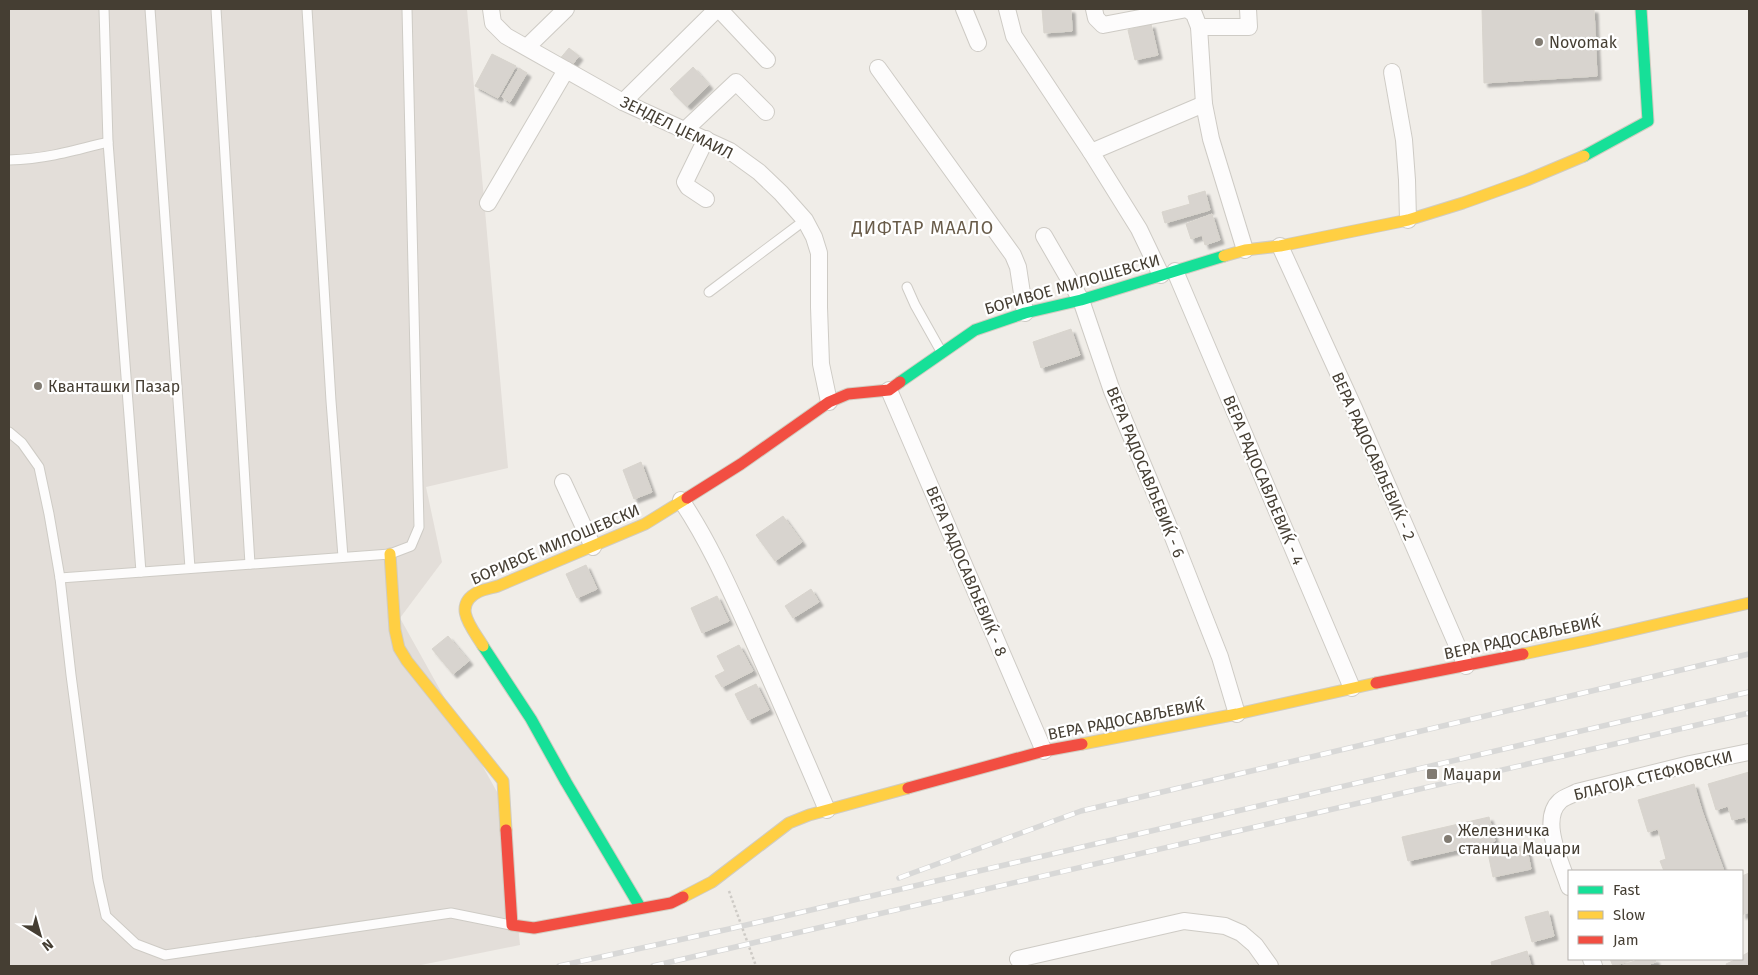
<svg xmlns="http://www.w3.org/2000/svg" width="1758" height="975" font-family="'Fira Sans',sans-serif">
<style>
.industrial{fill:#e3ded9}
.building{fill:#d8d4cf;stroke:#d8d4cd;filter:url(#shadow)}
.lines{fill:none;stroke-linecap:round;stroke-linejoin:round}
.lane-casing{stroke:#cecbc5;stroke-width:11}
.street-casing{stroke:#cecbc5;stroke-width:18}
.fast-casing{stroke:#d1ccc0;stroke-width:13}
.slow-casing{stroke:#d1ccc0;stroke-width:13}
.jam-casing{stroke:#d1ccc0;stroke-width:13}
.path{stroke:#cecbc6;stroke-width:2.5;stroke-dasharray:2.5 2.5;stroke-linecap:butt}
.lane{stroke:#fdfcfc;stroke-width:9}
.street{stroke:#fdfcfc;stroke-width:16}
.fast{stroke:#16e098;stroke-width:11}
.slow{stroke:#ffcf43;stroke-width:11}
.jam{stroke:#f24e42;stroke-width:11}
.rail-casing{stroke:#d8d8d7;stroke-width:5.5}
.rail{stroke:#fff;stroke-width:4;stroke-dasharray:11;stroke-linecap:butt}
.poi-dot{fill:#817b72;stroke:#fff;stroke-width:2}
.labels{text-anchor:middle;stroke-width:4.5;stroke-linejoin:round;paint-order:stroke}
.poi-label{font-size:16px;fill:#453e33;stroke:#fff;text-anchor:start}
.street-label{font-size:16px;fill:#453e33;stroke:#fff}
.neighbourhood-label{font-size:18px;letter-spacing:1px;fill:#695c4a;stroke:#fff}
</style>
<defs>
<filter id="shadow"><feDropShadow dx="4" dy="4" stdDeviation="1" flood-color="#0004"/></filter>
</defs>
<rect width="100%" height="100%" fill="#f0ede8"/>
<polygon class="industrial" points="9,9 467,9 508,468 426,487 442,562 400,618 506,808 520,945 416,966 9,966"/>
<g class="building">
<polygon points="1042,9 1071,9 1072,31 1044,33"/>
<polygon points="1482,9 1594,9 1597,76 1484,83"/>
<polygon points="1151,24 1158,55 1135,60 1128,30"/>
<polygon points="569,48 579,56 568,70 558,61"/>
<polygon points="492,54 516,66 498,98 475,86"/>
<polygon points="693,67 709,85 687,106 670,89"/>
<polygon points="519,68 527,73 510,102 502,97"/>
<polygon points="1205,191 1210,210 1165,223 1162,212 1190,204 1188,196"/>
<polygon points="1212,214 1220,240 1205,245 1202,235 1191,239 1186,224"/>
<polygon points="1071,329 1080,355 1041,368 1033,342"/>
<polygon points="641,462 652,492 634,499 623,470"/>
<polygon points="783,516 802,542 775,561 756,535"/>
<polygon points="586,565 597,589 577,598 566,574"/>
<polygon points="811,589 819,602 793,618 785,606"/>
<polygon points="717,596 729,621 702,633 691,608"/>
<polygon points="448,636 469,661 453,674 432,649"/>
<polygon points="739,645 753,671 722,687 715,676 725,671 717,656"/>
<polygon points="756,684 769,710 748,720 735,694"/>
<polygon points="1749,772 1749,825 1745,817 1732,820 1728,806 1716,810 1708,784"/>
<polygon points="1694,784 1702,811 1724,871 1664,871 1660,861 1666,859 1658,829 1648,832 1638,800"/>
<polygon points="1489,817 1495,841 1408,861 1402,837"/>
<polygon points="1526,845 1531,869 1493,877 1488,853"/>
<polygon points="1749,873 1749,912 1742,915 1742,876"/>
<polygon points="1548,911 1554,936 1532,942 1525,917"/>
<polygon points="1527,951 1531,966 1492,966 1491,962"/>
<polygon points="1749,952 1749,966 1727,966 1726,964 1737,959 1742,959 1742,956"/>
<polygon points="1610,959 1632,959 1633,960 1613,966"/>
<polygon points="1640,959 1655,959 1656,962 1650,964 1651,966 1621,966"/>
</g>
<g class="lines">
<defs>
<g id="lane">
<polyline points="104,9 108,142 141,572"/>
<polyline points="150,9 190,568"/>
<polyline points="216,9 250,564"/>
<polyline points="307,9 331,401 343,557"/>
<path d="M9 160C45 159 73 151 108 142"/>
<polyline points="907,287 915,305 942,353"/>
<polyline points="709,292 805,220"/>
<polyline points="9,432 22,443 39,467 49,514 60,578 71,675 98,880 106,916 136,944 165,955 451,913 511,925"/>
<polyline points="60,578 390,554 411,546 419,527 407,9"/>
</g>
<g id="street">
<polyline points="491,9 493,23 506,36 623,102 730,151 759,172 781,193 805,220 814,237 819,253 819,307 821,364 829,402"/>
<polyline points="719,9 767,60"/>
<polyline points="964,9 978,43"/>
<polyline points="1007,9 1014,36 1091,152 1139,229 1161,275"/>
<polyline points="1094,9 1096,18 1103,25 1187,9 1194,14 1199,27 1204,104 1211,139 1245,250"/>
<polyline points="1199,27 1249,27 1248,9"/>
<polyline points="527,47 566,9"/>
<polyline points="878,68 1013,255 1018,267 1025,313"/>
<polyline points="1392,72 1404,140 1407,180 1408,220"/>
<polyline points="623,102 717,9"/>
<polyline points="685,130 736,82 766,112"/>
<polyline points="1091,152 1204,104"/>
<polyline points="706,199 688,187 685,182 706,139"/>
<polyline points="488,203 566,70"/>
<polyline points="1044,236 1081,300 1112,391 1167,522 1220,657 1237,714"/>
<polyline points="1280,246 1354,408 1466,666"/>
<polyline points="1175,271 1352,688"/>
<polyline points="889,390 1044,751"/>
<polyline points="563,482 593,547"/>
<path d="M681 500C708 540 728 585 748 629 775 689 801 749 827 810"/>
<path d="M1569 887C1562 864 1539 820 1560 801 1564 797 1572 795 1577 792L1690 764 1749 752"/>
<polyline points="1018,959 1184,921 1225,926 1241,933 1255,945 1270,966"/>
<polyline points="1591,959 1594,966"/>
</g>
<g id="fast">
<polyline points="1584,156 1648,121 1641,9"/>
<polyline points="900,382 975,330 1025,313 1081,300 1224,256"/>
<polyline points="483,646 531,719 566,782 640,907"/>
</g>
<g id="slow">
<polyline points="1224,256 1245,250 1280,246 1408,220 1463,203 1527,180 1584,156"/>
<polyline points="390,554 395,630 399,648 407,661 503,781 506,830"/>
<path d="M483 646C473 629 451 606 478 592 484 589 492 588 498 586L645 524 687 498"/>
<polyline points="1523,654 1590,640 1749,603"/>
<polyline points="1082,744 1237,714 1376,683"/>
<polyline points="683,897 712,882 789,823 809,815 908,788"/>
</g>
<g id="jam">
<polyline points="687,498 741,464 829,402 848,394 889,390 900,382"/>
<polyline points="1376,683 1523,654"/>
<polyline points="908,788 1044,751 1082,744"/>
<polyline points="506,830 512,925 534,928 671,903 683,897"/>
</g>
</defs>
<use href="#lane" class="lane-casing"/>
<use href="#street" class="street-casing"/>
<use href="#fast" class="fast-casing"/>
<use href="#slow" class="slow-casing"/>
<use href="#jam" class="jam-casing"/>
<polyline class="path" points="729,891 756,966"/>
<use href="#lane" class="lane"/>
<use href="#street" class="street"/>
<use href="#fast" class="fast"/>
<use href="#slow" class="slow"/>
<use href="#jam" class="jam"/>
<defs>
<g id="rail">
<polyline points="899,878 1081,811 1749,654"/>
<polyline points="559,966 729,929 1749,692"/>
<polyline points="653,966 1749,713"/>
</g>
</defs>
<use href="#rail" class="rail-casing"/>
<use href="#rail" class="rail"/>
</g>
<g class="poi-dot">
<circle cx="1539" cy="42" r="5"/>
<circle cx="38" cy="386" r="5"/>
<rect x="1426" y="768" width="12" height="12" rx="2.5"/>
<circle cx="1448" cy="839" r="5"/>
</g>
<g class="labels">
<g class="poi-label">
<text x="1549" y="48">Novomak</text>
<text x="48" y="392">Кванташки Пазар</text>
<text x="1443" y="780">Маџари</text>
<text x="1458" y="836">Железничка<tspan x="1458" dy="18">станица Маџари</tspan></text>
</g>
<g class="street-label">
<text transform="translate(677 127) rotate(26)" y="6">ЗЕНДЕЛ ЏЕМАИЛ</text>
<text transform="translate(1072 284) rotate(-16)" y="6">БОРИВОЕ МИЛОШЕВСКИ</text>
<text transform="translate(1374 456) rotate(66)" y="6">ВЕРА РАДОСАВЉЕВИЌ - 2</text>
<text transform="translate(1146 472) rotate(68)" y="6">ВЕРА РАДОСАВЉЕВИЌ - 6</text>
<text transform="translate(1264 480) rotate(67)" y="6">ВЕРА РАДОСАВЉЕВИЌ - 4</text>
<text transform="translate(555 544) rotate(-23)" y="6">БОРИВОЕ МИЛОШЕВСКИ</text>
<text transform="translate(967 571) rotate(67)" y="6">ВЕРА РАДОСАВЉЕВИЌ - 8</text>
<text transform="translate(1522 637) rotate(-12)" y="6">ВЕРА РАДОСАВЉЕВИЌ</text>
<text transform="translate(1126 719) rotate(-11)" y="6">ВЕРА РАДОСАВЉЕВИЌ</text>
<text transform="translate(1653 775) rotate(-14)" y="6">БЛАГОЈА СТЕФКОВСКИ</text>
</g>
<g class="neighbourhood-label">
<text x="923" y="234">ДИФТАР МААЛО</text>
</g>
</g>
<rect width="1758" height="975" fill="none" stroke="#453e33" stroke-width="20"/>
<rect x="1568" y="870" width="175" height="90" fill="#ffffff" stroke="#b5b2ad"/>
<rect x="1578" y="886" width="25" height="8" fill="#16e098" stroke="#b5b2ad"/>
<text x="1613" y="895" font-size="15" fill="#453e33">Fast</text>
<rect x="1578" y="911" width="25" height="8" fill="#ffcf43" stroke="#b5b2ad"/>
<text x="1613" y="920" font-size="15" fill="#453e33">Slow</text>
<rect x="1578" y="936" width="25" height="8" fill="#f24e42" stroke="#b5b2ad"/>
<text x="1613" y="945" font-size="15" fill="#453e33">Jam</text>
<g transform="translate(40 935) rotate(143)" stroke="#ffffff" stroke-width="4" paint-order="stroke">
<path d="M0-4L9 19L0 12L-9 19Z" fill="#453e33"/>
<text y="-8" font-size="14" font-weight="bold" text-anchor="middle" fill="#453e33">N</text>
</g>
</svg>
